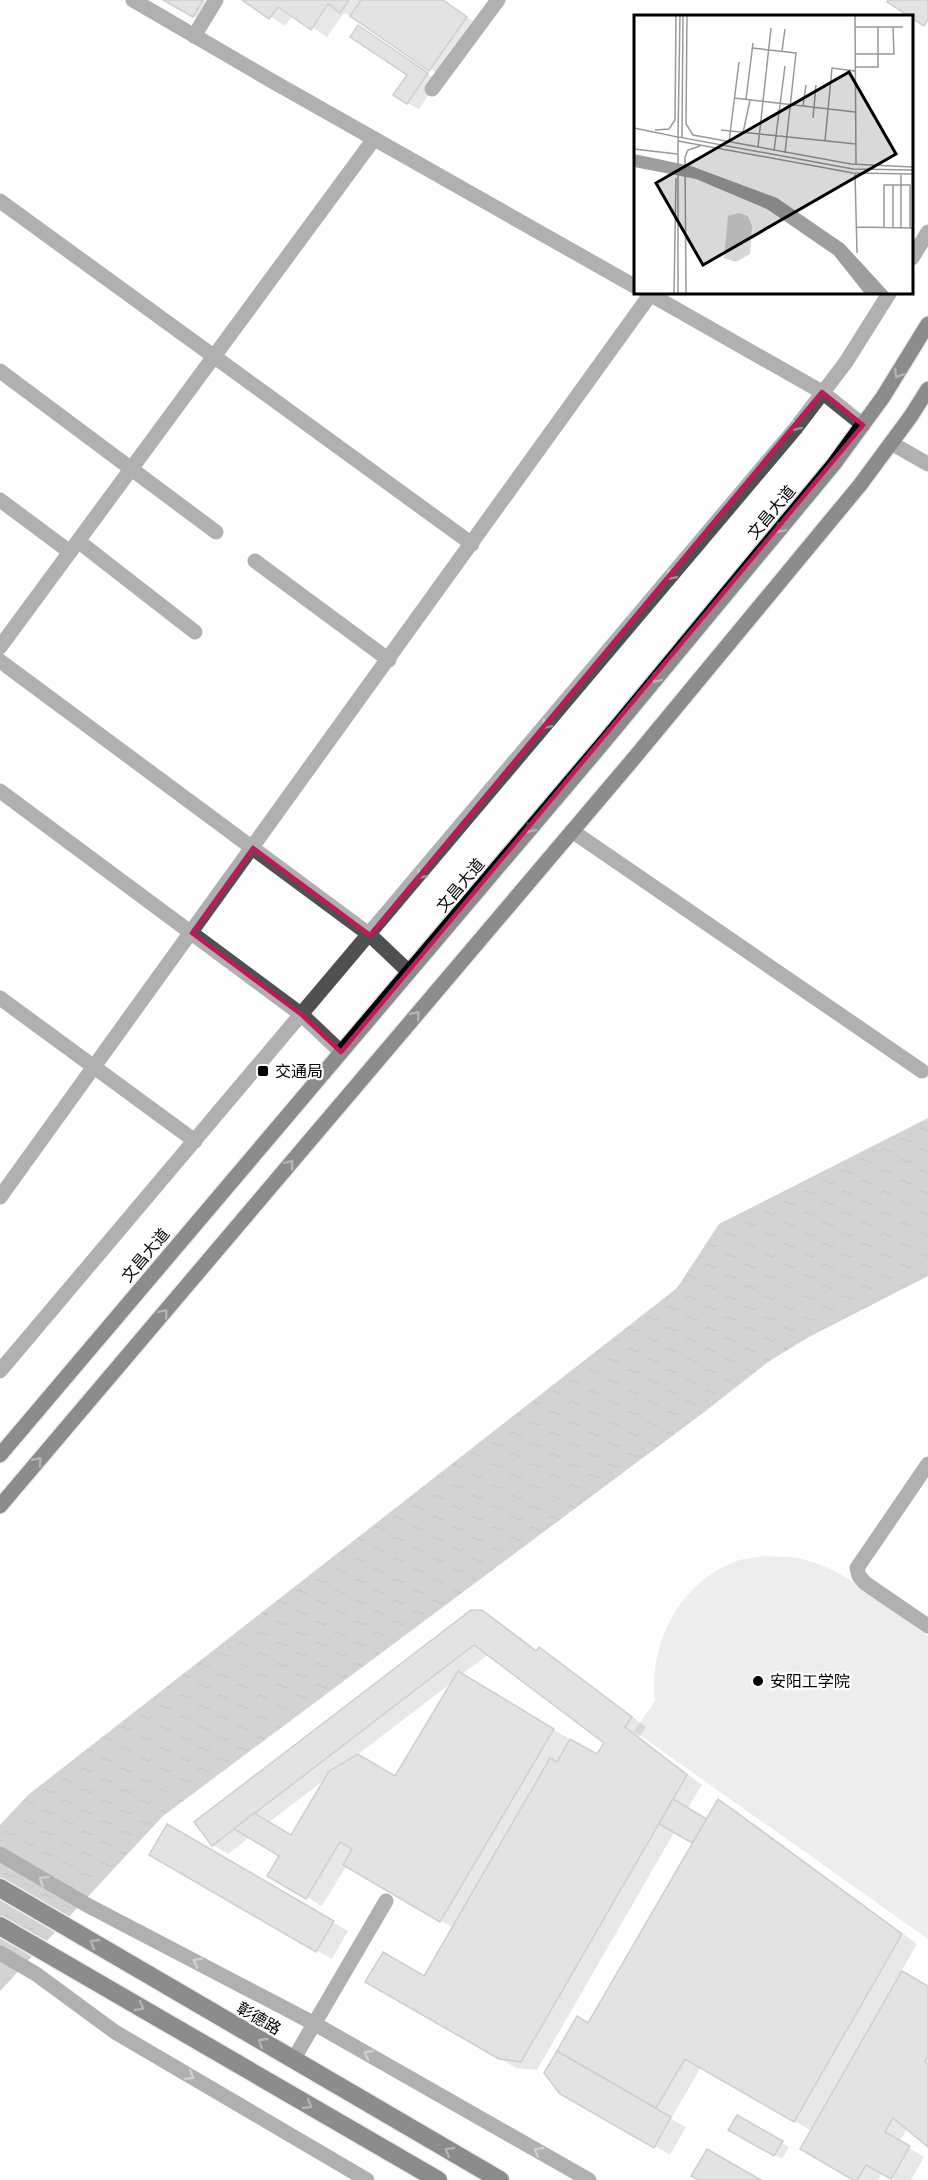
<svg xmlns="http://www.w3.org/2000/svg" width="928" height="2180" font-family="Cabin,'Noto Sans SC',sans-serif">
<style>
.green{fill:#d7d7d7}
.water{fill:url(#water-ripples)}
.shadow{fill:#0003;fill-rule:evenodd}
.building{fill:#c0c0c0;stroke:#949494;stroke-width:1.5}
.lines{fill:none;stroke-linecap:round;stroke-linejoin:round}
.major-casing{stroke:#dbdbdb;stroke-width:18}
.highway-casing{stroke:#dbdbdb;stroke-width:21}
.minor{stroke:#505050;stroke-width:15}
.major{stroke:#000;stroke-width:15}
.highway{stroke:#000;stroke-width:18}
.oneway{stroke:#595959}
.oneway2{stroke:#969696}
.marked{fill:none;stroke:#c2185b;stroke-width:4.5;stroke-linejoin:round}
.poi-dot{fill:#000;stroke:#fff;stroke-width:2}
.labels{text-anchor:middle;stroke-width:4.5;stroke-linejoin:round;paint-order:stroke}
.street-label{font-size:16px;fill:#000;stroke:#fff}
.poi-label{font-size:16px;fill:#000;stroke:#fff;text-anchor:start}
.inset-road{fill:none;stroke:#999;stroke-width:1.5}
.view{fill:#000;fill-opacity:0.15;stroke:#000;stroke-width:3}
.inset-edge{fill:none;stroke:#000;stroke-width:3}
</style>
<defs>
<pattern id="water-ripples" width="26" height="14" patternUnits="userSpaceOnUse" patternTransform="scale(1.5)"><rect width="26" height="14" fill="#9e9e9e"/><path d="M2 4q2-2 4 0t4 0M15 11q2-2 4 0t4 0" fill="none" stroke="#868686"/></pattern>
</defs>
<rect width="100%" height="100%" fill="#fff"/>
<path class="green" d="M765 1556C777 1557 791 1556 802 1559 844 1568 893 1611 928 1636V1939L634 1731 655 1701C649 1643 678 1585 734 1562 743 1558 755 1558 765 1556Z"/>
<polygon class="water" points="928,1118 928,1276 807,1338 768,1362 703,1413 163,1816 0,1991 0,1825 28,1795 677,1288 719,1224"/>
<g class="shadow">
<polygon points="166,0 213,0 201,20"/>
<polygon points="245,0 443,0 481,27 445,79 358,19 344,13 327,37 293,15 285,26"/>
<polygon points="370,34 438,81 419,109 407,103 409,75"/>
<path d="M482 1612 498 1621 538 1651 540 1649 555 1658 646 1727 639 1737 702 1785 687 1809 707 1821 719 1801 734 1809 917 1944 901 1972 928 1988V2145L908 2128 899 2142 924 2157 911 2180H894L882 2173 878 2180H856L812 2131 701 2067 671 2119 686 2127 670 2155 561 2092 546 2073 577 2018 589 2025 695 1843 675 1831 537 2070 516 2068 367 1981 425 1978 454 1928 347 1865 322 1906 269 1875 281 1855 250 1837 228 1854 213 1845ZM489 1654 606 1743 598 1756 461 1675ZM454 1681 396 1778 357 1755ZM327 1778 292 1837 268 1823Z"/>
<polygon points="167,1826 348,1931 332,1959 151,1854"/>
<polygon points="737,2117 789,2147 782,2159 730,2129"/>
</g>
<g class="building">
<polygon points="163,0 203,0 193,17"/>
<polygon points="242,0 349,0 340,13 328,4 311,30 278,7 269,19"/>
<polygon points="361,0 443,0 467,17 429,71 350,16"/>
<polygon points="888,0 928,0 928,20 924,26 887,2"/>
<polygon points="358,25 428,73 407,104 393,95 407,75 350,37"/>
<polygon points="471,1610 482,1610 536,1651 539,1647 632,1717 625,1727 687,1775 521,2062 499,2059 365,1982 383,1952 424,1976 550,1758 557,1762 570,1739 597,1754 604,1743 474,1645 212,1846 194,1822"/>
<polygon points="458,1671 554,1729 440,1922 343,1865 352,1849 340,1842 306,1899 267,1876 279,1856 234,1829 254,1813 291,1835 329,1771 358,1754 395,1776"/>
<polygon points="673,1799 707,1819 692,1843 659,1824"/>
<polygon points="718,1799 902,1934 794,2122 685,2059 656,2108 557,2051 577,2016 588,2023"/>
<polygon points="167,1824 334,1921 316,1952 149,1855"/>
<polygon points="902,1971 928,1986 928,2056 925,2062 928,2065 928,2147 893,2118 885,2132 910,2146 891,2179 866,2165 857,2180 853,2180 800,2149"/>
<polygon points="557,2051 671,2117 654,2148 560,2094 544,2073"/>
<polygon points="737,2115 783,2141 774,2156 728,2130"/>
<polygon points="707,2149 761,2180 698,2180 691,2176"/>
</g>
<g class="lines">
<defs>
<g id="major">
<polyline points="0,1455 604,742 834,464 883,397 928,324"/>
<polyline points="0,1506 630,763 860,485 911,416 928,389"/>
</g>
<g id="highway">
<polyline points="0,1888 500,2180"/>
<polyline points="0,1926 438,2180"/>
</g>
</defs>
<use href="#major" class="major-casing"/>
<use href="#highway" class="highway-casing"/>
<g class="minor">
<polyline points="133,0 272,81 636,287"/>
<polyline points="194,36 216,0"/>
<polyline points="432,89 498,0"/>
<polyline points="0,201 472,544"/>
<polyline points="912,258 928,232"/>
<polyline points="646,292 822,392 863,425"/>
<polyline points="0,371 216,532"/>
<polyline points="891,443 928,464"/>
<polyline points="0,500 70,552"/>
<polyline points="78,541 195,632"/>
<polyline points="255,561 389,660"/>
<polyline points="0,647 374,139"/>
<polyline points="0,661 370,935 409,972"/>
<polyline points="0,791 302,1015 341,1052"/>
<polyline points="572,831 922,1071"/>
<polyline points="0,998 195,1141"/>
<polyline points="0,1197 650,295"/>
<polyline points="0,1371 795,429 846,362 890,292"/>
<polyline points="928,1464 857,1568 859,1576 865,1583 928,1626"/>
<polyline points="0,1854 87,1905 315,2024 589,2180"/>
<polyline points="0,1953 36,1974 115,2032 367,2180"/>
<polyline points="293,2060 386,1901"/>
</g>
<use href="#major" class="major"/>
<use href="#highway" class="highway"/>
</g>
<defs><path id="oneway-chevron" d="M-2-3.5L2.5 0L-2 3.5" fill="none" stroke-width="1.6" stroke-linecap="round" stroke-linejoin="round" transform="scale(1.5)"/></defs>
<g class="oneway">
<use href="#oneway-chevron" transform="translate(898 374) rotate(122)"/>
<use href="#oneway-chevron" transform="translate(780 529) rotate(130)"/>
<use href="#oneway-chevron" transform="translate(656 679) rotate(130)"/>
<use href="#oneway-chevron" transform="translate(530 829) rotate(130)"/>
<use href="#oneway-chevron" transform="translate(416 1015) rotate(-50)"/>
<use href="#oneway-chevron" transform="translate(290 1164) rotate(-50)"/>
<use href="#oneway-chevron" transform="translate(164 1313) rotate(-50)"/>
<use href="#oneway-chevron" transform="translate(38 1461) rotate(-50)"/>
<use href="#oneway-chevron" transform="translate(94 1943) rotate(-150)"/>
<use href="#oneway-chevron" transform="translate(140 2007) rotate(30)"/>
<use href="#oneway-chevron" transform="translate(262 2042) rotate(-150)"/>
<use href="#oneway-chevron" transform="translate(308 2105) rotate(30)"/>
<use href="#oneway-chevron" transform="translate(449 2151) rotate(-150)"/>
</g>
<g class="oneway2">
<use href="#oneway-chevron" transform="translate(796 427) rotate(128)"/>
<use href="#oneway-chevron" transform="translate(671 576) rotate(130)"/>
<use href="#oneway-chevron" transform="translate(546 725) rotate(130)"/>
<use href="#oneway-chevron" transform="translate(421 875) rotate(130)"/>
<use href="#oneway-chevron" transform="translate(43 1880) rotate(-149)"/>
<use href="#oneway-chevron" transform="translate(197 1962) rotate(-153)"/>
<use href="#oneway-chevron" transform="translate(368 2054) rotate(-150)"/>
<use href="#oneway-chevron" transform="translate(190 2076) rotate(30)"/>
<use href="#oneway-chevron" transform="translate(538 2151) rotate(-150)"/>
</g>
<path d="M0 0H928V2180H0ZM822 392 863 425 341 1052 302 1015 192 933 253 848 370 935Z" fill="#fff" fill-opacity=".55" fill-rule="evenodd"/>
<path class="marked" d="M822 392 863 425 341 1052 302 1015 192 933 253 848 370 935Z"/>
<g class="poi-dot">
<rect x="257" y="1065" width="12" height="12" rx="3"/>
<circle cx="758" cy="1681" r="6"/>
</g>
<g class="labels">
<g class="street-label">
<text transform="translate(771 512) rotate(-50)" y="6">文昌大道</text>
<text transform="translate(460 885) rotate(-50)" y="6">文昌大道</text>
<text transform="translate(145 1255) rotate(-50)" y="6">文昌大道</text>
<text transform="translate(259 2018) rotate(30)" y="6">彰德路</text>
</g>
<g class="poi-label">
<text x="275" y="1077">交通局</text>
<text x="770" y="1687">安阳工学院</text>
</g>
</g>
<g transform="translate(634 15)">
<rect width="279" height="279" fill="#fff"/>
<path d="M105 198 114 201 118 211 116 239 102 247 90 243 94 201Z" fill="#d7d7d7"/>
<path d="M0 139 57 151 143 183 210 229 256 279H231L200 240 133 194 62 164 0 152Z" fill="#9e9e9e"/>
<path class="inset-road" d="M46 0 44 122 219 154 279 155M53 0 52 109 59 120 217 149 279 152M221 0 222 149M221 12H269M118 33 162 38 151 138M148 36 151 14M221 39H260L259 12M221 52H244V12M100 83 221 97M112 84 119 28M169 91 172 70M179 103 182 70M0 113 44 122V279M21 115 35 114 41 105 42 0M87 115 222 129M109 118 116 85M48 123 49 0M44 126 219 158 279 159M191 126 198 53 221 56M95 127 105 47M124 132 137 13M0 134 43 139M140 136 151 51M221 158 223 238M222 212 279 213M250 213V170H276V213M259 213V170M267 213V159M40 279 42 163M52 279 51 142 54 135 66 131"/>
<path class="view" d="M215 57 262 139 69 250 22 168Z"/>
<rect width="279" height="279" class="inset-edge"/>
</g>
</svg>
